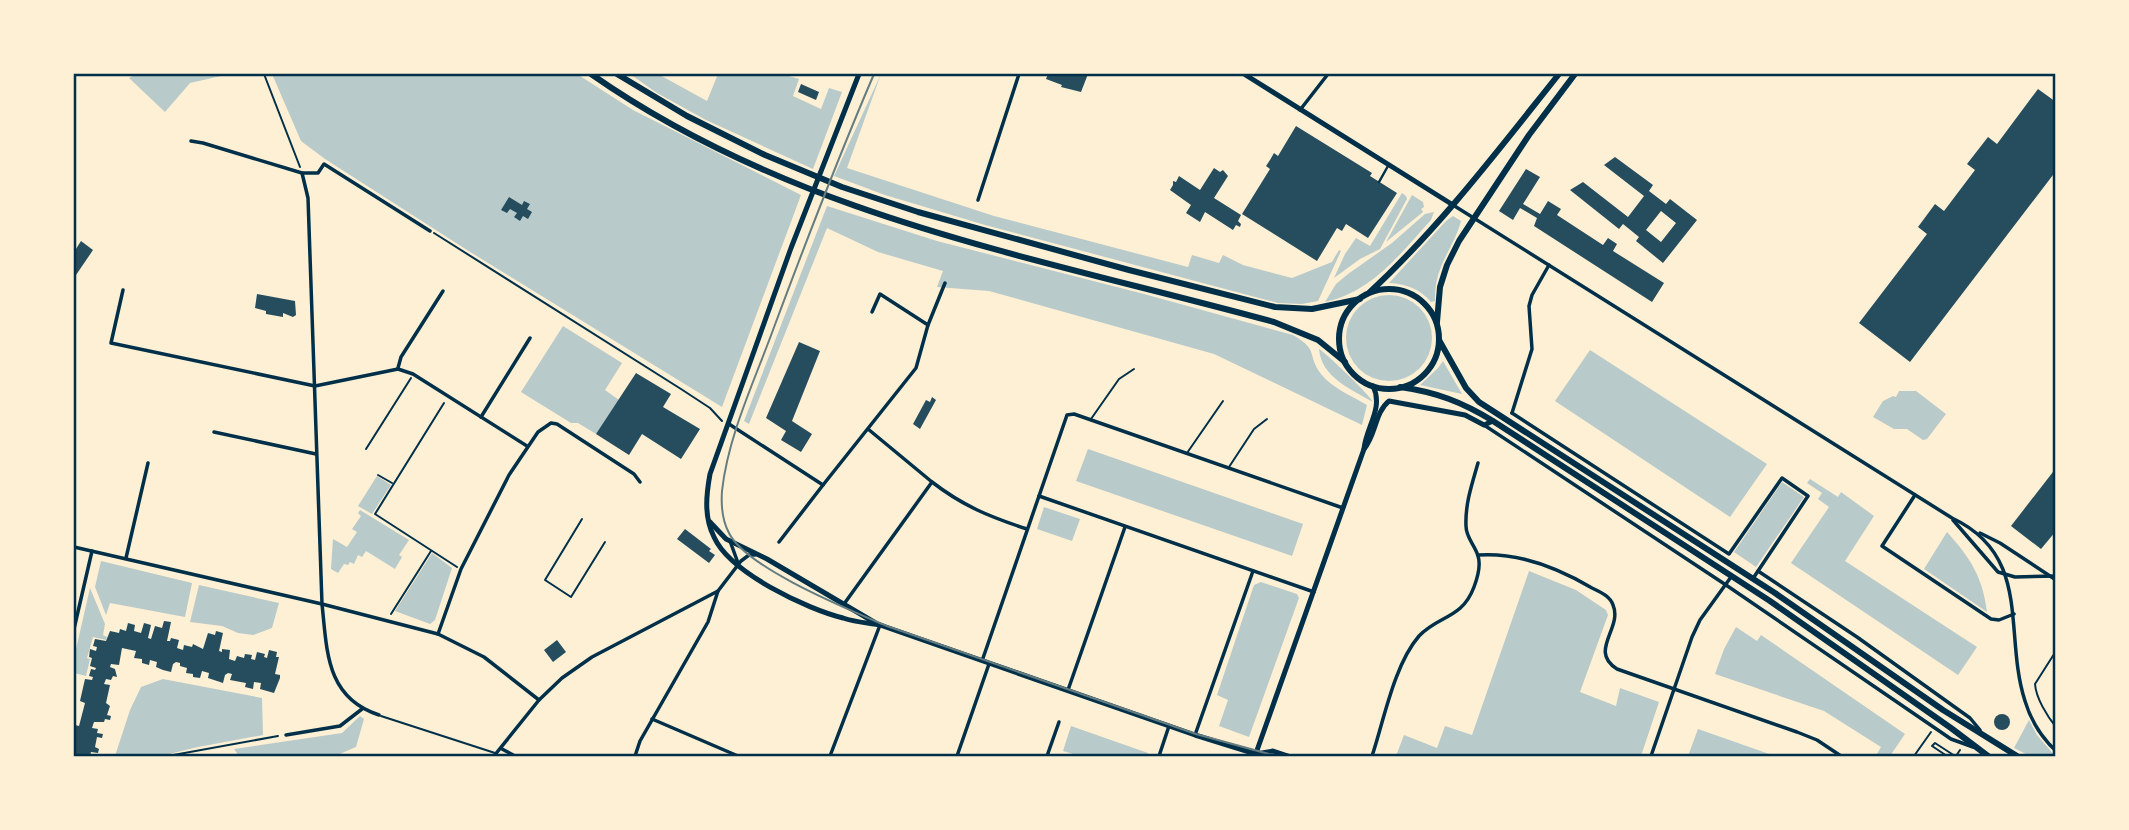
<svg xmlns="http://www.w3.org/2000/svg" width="2129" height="830" font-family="'Source Serif 4',serif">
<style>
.green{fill:#b9caca}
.building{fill:#264d5e;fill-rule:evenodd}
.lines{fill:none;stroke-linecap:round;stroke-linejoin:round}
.path{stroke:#003049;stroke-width:2}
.service{stroke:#003049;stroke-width:2}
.pedestrian{stroke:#003049;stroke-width:2.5}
.minor{stroke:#003049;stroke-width:3.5}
.tertiary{stroke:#003049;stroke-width:5}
.primary{stroke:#003049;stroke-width:6}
.tram{stroke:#657d81;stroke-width:2}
.neatline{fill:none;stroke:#003049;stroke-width:2.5}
</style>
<rect width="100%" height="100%" fill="#fdf0d5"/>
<g class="green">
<polygon points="136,74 230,74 190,83 165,112 129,78"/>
<polygon points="272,74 577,74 633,110 801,195 722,407 467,250 325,159 301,141"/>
<polygon points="630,74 658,74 707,101 718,74 782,74 799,79 793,96 821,109 829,88 842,92 813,169 706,120 657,93"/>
<polygon points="881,74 847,168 994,216 1188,267 1192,255 1219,263 1223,255 1243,265 1292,278 1332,262 1339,250 1341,251 1318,301 1302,304 1278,303 985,225 885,195 834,176"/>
<polygon points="1402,193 1406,196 1407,199 1380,249 1360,259 1334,278 1345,254 1356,238 1370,246"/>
<polygon points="1412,195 1423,202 1424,207 1421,209 1423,212 1386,242"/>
<path d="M827 206 937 241 1144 294 1293 335C1320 351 1306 354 1321 374 1332 388 1352 396 1367 405L1362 425 1214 354 989 291 937 287 943 271 878 252 827 228 749 424 744 421Z"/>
<path d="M1434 212 1431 220C1400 254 1372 292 1325 302L1336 284 1348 274 1392 243 1425 214Z"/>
<path d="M1453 216 1461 221C1453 251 1434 265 1435 301L1431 302C1420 289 1406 284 1389 283L1446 221Z"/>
<circle cx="1389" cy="338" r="43"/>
<polygon points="563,326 622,363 605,390 619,400 596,434 578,423 571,423 521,392"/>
<path d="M1319 349C1327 354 1371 396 1373 402 1352 390 1321 377 1319 349Z"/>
<polygon points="1590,350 1767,464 1730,517 1555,401"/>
<polygon points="1443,361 1462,394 1420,385 1438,368"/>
<polygon points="1899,391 1916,391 1946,414 1927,439 1923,440 1907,429 1894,429 1873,417 1883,401 1893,396 1896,397"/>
<polygon points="1088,449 1303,524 1292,556 1076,481"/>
<polygon points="377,476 391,485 372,514 358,506"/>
<polygon points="1810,479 1838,497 1841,492 1874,516 1845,561 1977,647 1958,675 1791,563 1829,507 1818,499 1822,493 1807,483"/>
<polygon points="1782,482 1804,497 1756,567 1734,552"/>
<polygon points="1044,507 1080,519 1072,541 1037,529"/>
<polygon points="360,510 409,540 399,555 402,557 395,569 366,551 362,557 358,555 354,564 350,562 348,565 344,564 338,573 331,569 333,539 347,547 357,532 352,529 361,516 358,513"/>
<path d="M1947 532C1971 559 1982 576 1987 612L1924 569Z"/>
<polygon points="432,553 452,568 435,620 430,624 395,611"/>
<polygon points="101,561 192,583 185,617 110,603 106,615 95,587"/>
<polygon points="1529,571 1576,590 1606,610 1608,615 1580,692 1616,706 1620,688 1659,702 1641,756 1396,756 1404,735 1437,748 1445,726 1472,735"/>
<polygon points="1261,582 1297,594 1299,598 1249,737 1219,726 1228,700 1217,695 1254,585"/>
<polygon points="199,585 279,603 272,628 253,635 238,633 222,626 190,622"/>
<polygon points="90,588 105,624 103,635 107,637 106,640 93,637 87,658 90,659 86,676 74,673 74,658"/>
<polygon points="1736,627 1757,641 1761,635 1905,734 1890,756 1877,754 1881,747 1824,711 1715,674 1724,649"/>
<polygon points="163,679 262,698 263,735 198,747 161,756 115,756 130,710 141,687"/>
<polygon points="360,716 364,719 356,747 335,756 239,756 234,749 342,733"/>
<polygon points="2029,720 2037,735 2055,756 2030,756 2014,748"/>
<polygon points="1071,726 1148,753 1147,756 1080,756 1063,751"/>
<polygon points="1698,729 1775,756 1688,756"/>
</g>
<g class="building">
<polygon points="1048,74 1088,74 1081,92 1061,87 1062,85 1046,79"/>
<polygon points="801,84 819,92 816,100 798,92"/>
<polygon points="2038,89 2056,102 2056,171 1910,362 1859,323 1927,234 1918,227 1935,204 1944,211 1975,170 1967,164 1988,137 1997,144"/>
<polygon points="1296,126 1372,173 1370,176 1397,193 1368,238 1346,224 1342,231 1337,228 1317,261 1242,214 1270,169 1266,166 1270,160 1274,153 1278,156"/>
<path d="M1615 157 1653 185 1649 191 1666 204 1670 199 1697 220 1663 263 1636 241 1639 237 1623 224 1619 229 1570 190 1583 182 1628 217 1644 196 1604 165ZM1661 211 1676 223 1661 242 1646 230Z"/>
<polygon points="1214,168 1220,172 1223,170 1228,176 1214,198 1241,215 1238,221 1241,224 1240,227 1236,225 1233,230 1205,212 1200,222 1186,213 1191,205 1170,190 1173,185 1173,181 1176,182 1179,176 1200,190"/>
<polygon points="1526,169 1540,177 1523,204 1540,214 1548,201 1561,209 1557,215 1603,245 1608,238 1617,244 1613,251 1664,283 1652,302 1534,226 1537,218 1520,208 1513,220 1499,211"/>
<polygon points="509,197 522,205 524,201 530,204 527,209 532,212 528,219 523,216 520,221 514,217 517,213 510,209 507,213 501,210"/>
<polygon points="81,241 93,250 74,278 74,252"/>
<polygon points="257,294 295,301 296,315 293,317 283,313 283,317 266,314 266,311 255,308"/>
<polygon points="799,342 820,351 792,421 812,434 801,452 781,440 786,431 766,418"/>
<polygon points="636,373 671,394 663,407 700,429 681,459 642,434 629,455 596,434"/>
<polygon points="932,397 936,400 920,429 913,424 926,400 930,402"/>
<polygon points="2056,468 2056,531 2041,549 2011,526"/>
<polygon points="685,529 711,549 709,551 715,555 709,563 677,539"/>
<polygon points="164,621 171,622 167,641 170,641 171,638 179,640 177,648 183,650 184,645 192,647 193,644 203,649 208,633 215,635 216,631 223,633 219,651 222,652 222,649 230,650 229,659 235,661 237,656 244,658 245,654 252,655 251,659 255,660 257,652 265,654 264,657 267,658 269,650 277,652 276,657 279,657 275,674 280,675 280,678 274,693 260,689 261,683 254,682 253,689 245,687 246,683 230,680 232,674 228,673 225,675 223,683 208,678 209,673 202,671 200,678 193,677 193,674 186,673 187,668 180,666 180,663 176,662 173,664 171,672 163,670 156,667 157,662 150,660 149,665 142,663 142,659 134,658 136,651 122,648 119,665 111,664 110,667 115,669 117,677 113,676 111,680 106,679 104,684 110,685 106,703 110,706 107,715 111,716 110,720 105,719 104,722 94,722 92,728 98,729 97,733 103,734 102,738 97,737 95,747 99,749 98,753 91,752 90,756 74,754 74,731 75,725 79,726 85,703 80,701 85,679 92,680 93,677 89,676 91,669 95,670 96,668 90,666 92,658 89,657 90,649 96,651 97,647 93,646 95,639 106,641 110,631 119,633 120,629 126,631 128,623 135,625 134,631 141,633 144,623 151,625 148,638 151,639 155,626 162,628"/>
<polygon points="557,640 566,652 553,662 544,650"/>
<circle cx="2002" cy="722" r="8"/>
</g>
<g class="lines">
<g class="path">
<polyline points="264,74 300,167"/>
<polyline points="434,233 681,389 710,408 722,421"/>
<polyline points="444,403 375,514 457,567"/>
<polyline points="366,449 411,378"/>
<polyline points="378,475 392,483"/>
<polyline points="582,519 545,580 571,597 605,542"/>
<polyline points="391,614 431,551"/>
<polyline points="168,756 278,736"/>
<polyline points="1914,756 1931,732"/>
<polyline points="1947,756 1932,746 1935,743 1955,756"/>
<polyline points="1956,756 1960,750"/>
</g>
<g class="service">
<polyline points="1091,419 1119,379 1134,369"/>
<polyline points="1187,453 1223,401"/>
<polyline points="1229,467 1254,429 1267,419"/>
<path d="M2056 651 2035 684C2036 698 2047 716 2056 727"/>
<polyline points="381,716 495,753"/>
</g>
<polyline class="pedestrian" points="1379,182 1388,166"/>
<g class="minor">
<polyline points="1300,110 1328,74"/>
<polyline points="191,141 203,143 302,173 318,173 324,164 430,231"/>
<path d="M302 173 308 198 322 604C327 651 326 698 379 715"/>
<polyline points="978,200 1019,74"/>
<path d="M1453 205 1952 518C2033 556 2003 633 2025 701 2031 721 2041 737 2056 751"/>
<polyline points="123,290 111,343 315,386 398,369 413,374 527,446"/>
<polyline points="872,312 880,294 928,325"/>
<polyline points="398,368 401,357 443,291"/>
<polyline points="1512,413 1729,554 1782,478 1808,496 1754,577"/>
<polyline points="1512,413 1532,349 1529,306 1532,295 1549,265"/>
<polyline points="481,417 530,338"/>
<polyline points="729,424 823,485 916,368 928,325 945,283"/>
<polyline points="1484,425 1726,585 1951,739 1973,747"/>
<polyline points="868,429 932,482"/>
<polyline points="214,432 316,454"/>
<polyline points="1915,495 1882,546 1991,619 1999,620 2014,614"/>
<polyline points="1039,496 1314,592"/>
<polyline points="1953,520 1998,572 2015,577 2056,576"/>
<polyline points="1980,533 2000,543 2056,580"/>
<polyline points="730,541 738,563"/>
<polyline points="779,542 823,485"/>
<polyline points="74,547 322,604 438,634 484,657 539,700"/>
<path d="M1478 555C1518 552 1558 568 1592 588 1600 592 1610 596 1613 605 1623 628 1588 651 1617 669L1797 732 1817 740 1841 756"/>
<polyline points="126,558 148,463"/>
<polyline points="1758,571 1857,637 1970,718 1980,730"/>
<path d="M844 604 932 482C963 506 990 517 1027 529"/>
<polyline points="74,629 92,551"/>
<polyline points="438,634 461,569 509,475 538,432 551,423 557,424 634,474 640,482"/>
<polyline points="982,661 1067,415 1074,414 1343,508"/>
<polyline points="1068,690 1125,527"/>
<polyline points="652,719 738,756"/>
<polyline points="286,735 340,726 362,709"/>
<polyline points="1195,735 1253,571"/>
<polyline points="502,749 515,756"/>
<polyline points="494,756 539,700 562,678 592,657 718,591 741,561 749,555 755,555"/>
<polyline points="635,756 640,741 708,622 718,591"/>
<polyline points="830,756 880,625"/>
<polyline points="957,756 989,664"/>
<polyline points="1047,756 1059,722"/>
<polyline points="1159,756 1169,726"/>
<path d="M1372 756C1384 720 1394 665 1419 636 1439 615 1462 619 1474 587 1477 579 1481 565 1478 556 1475 545 1466 538 1466 526 1465 504 1472 484 1478 463"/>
<polyline points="1651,756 1692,637 1700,620 1731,577"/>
</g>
<g class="tertiary">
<path d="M859 74 791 248 710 474C706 496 704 517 714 537 730 573 807 609 843 618 855 622 868 623 880 625L1195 735 1256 754 1273 751 1288 756"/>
<polyline points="1244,74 1453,205"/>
<path d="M1364 449C1376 435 1375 412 1389 401L1465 415 1484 425 1493 421"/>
<polyline points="710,522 726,539 767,559 874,622"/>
<path d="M1255 756 1364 449C1366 427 1384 408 1373 386"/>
</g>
<g class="primary">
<path d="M591 74C797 218 1037 257 1274 322L1318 340 1345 362"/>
<polyline points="617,74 687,116 765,155 842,187 918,212 1129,270 1275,307 1312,309 1360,299"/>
<circle cx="1389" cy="339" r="50"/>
<path d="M1370 292C1441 226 1499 149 1559 74"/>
<polyline points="1437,322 1440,287 1447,265 1459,241 1529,135 1575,74"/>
<polyline points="1439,340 1466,388 1479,402 1775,593 1943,710 2017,756"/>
<path d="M1400 387C1436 392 1462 402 1493 421L1770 601 1951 728 1988 756"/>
</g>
<path class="tram" d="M874 74C838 158 805 244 773 330 754 382 728 436 722 491 721 505 722 520 729 533 746 568 850 610 887 626L1196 734 1276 756"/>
</g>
<rect width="2129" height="830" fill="none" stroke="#fdf0d5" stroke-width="150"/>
<rect x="75" y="75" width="1979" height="680" class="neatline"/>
</svg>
